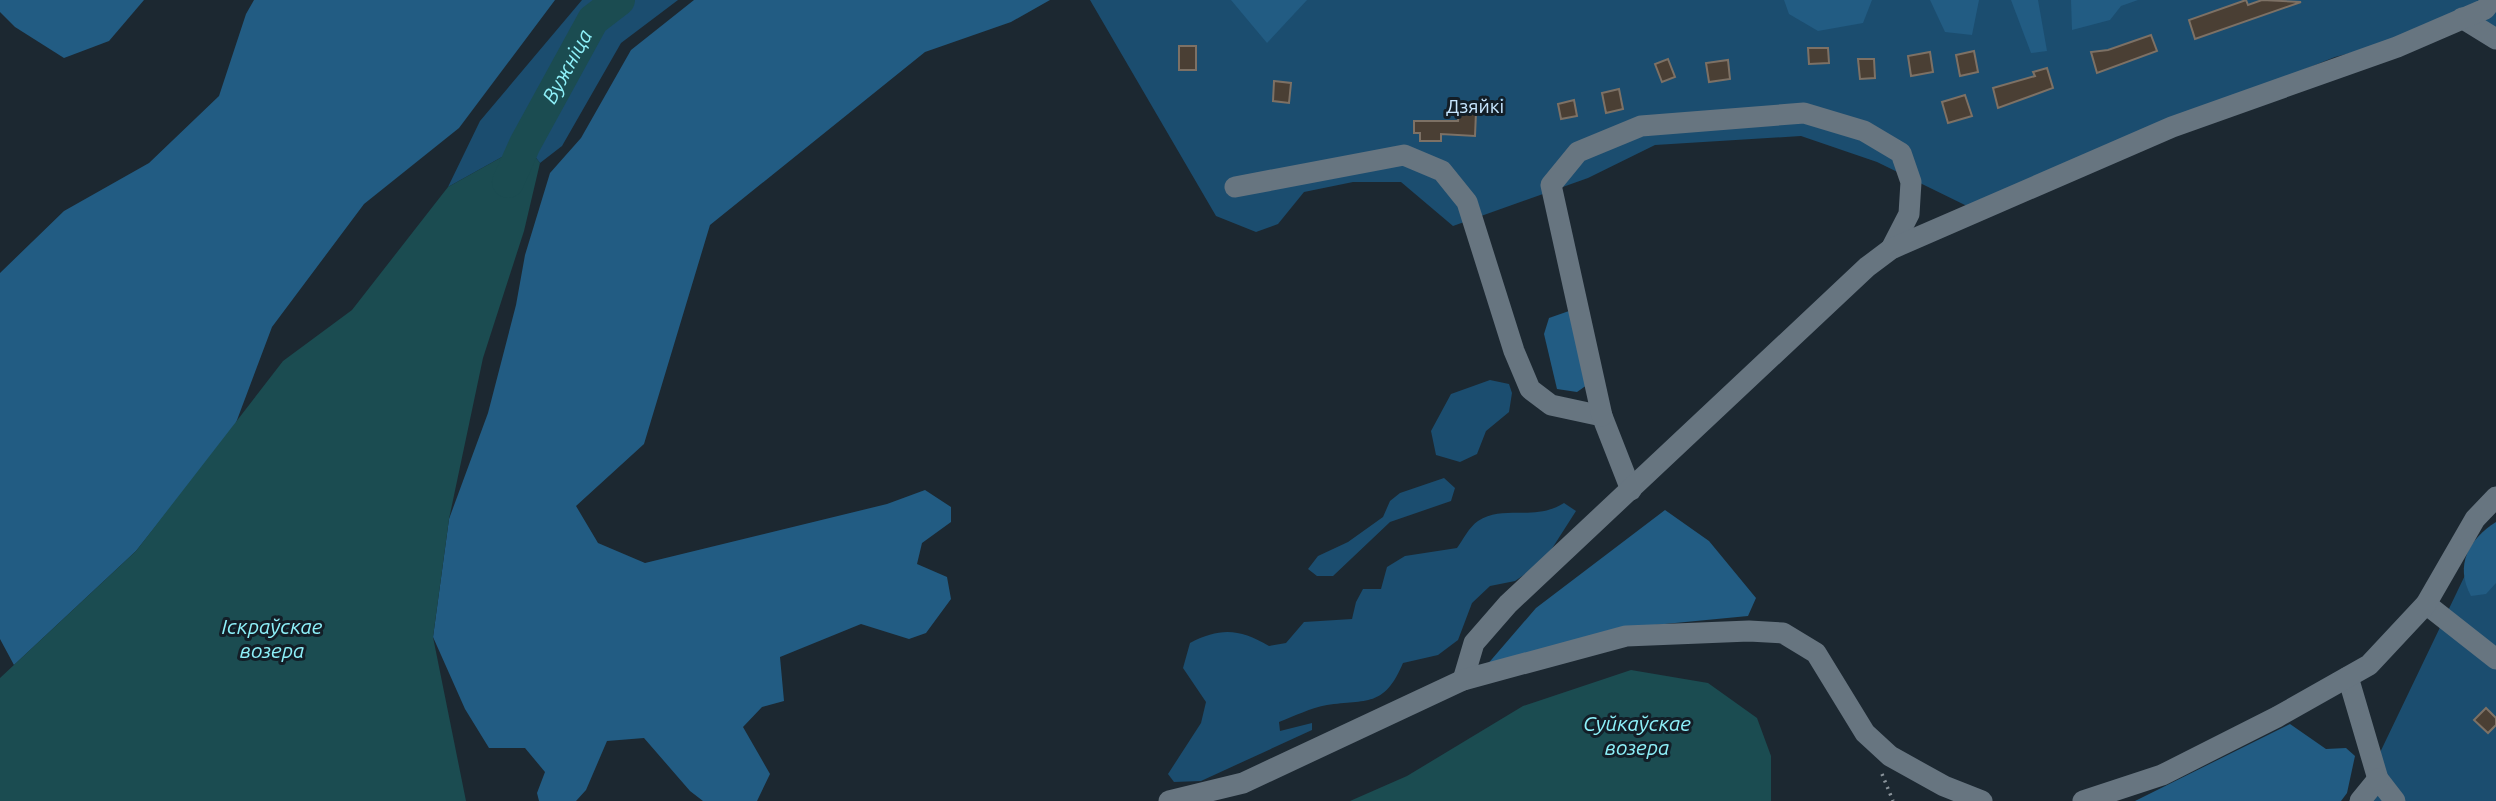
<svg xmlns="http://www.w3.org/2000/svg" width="2496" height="801" font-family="Ubuntu,sans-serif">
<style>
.green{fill:#1b4d6f}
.forest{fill:#225c83}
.water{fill:#1b4c51}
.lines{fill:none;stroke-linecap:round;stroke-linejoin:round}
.river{stroke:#1b4c51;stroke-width:32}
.building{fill:#4a3f34;stroke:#7d7165;stroke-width:2}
.path{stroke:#8a949b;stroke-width:3.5;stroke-dasharray:2 5;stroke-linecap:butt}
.minor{stroke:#677580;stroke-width:21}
.labels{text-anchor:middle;stroke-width:6;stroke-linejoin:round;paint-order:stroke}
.park-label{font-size:19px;fill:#c7e6ff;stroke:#131e27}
.water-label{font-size:21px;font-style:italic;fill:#8ef1fa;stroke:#131e27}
</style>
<rect width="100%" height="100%" fill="#1c2831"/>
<g class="green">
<polygon points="582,0 678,0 621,43 562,146 540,163 525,144 448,187 480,121"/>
<polygon points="1090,0 2496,0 2496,31 2479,19 2335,57 1967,206 1877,162 1801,136 1655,145 1588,178 1453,226 1401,182 1353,182 1304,192 1278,224 1256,232 1216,216"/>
<polygon points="1490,380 1509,384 1512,393 1509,412 1486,431 1477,454 1460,462 1436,455 1431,431 1451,394"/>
<polygon points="1444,478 1455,488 1451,501 1390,522 1333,576 1317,576 1308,569 1318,556 1348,542 1383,517 1390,501 1400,493"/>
<path d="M1564 503 1576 511 1544 561 1515 581 1490 586 1472 603 1458 640 1438 655 1403 663C1384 708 1367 699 1327 705 1311 708 1294 716 1279 722L1280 731 1312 723V730L1201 781 1174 782 1168 774 1201 723 1206 702 1183 668 1190 643C1221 627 1240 629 1269 646L1286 643 1304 622 1352 619 1356 602 1363 589H1381L1387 567 1405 556 1457 548C1463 540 1469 527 1478 521 1505 504 1534 522 1564 503Z"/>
<polygon points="2496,525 2496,801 2349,801 2363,788 2480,544"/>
</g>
<g class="forest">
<polygon points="0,0 144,0 109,41 64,58 15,27 0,12"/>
<polygon points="254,0 555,0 459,128 364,204 272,327 234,428 136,551 14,665 0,639 0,273 64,211 149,163 219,96 246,14"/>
<polygon points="694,0 1050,0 1011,22 925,52 710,225 644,444 576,506 598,543 645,563 887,504 925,490 951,507 951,522 922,543 917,564 947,577 951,599 926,633 909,639 861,624 780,657 784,701 762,707 743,727 770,774 757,801 703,801 690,791 644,738 607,741 586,790 576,801 539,801 537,793 545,772 525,748 489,748 465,709 433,637 449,519 488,413 516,305 525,255 550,173 581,138 631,50"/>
<polygon points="1231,0 1307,0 1267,43"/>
<polygon points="1784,0 1872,0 1863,23 1818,31 1789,14"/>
<polygon points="1930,0 1979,0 1972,35 1945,32"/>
<polygon points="2011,0 2038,0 2047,51 2031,53"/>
<polygon points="2071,0 2138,0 2121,6 2110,20 2072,30"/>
<polygon points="1569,311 1587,385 1577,392 1557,389 1544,334 1549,318"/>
<polygon points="1665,510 1709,541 1756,598 1748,616 1623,628 1486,666 1536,608"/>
<path d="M2496 522V583L2486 594 2471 596C2454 565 2469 539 2496 522Z"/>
<polygon points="2290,724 2326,749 2346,748 2355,756 2347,793 2341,801 2135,801"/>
</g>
<g class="water">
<polygon points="525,144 540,163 524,231 483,358 449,519 433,637 466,801 0,801 0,678 136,551 283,361 352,310 448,187"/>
<polygon points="1631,670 1708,683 1757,718 1771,756 1771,801 1350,801 1407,776 1523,706"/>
</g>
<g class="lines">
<path class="river" id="s1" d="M508 182 525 144 593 20 619 0"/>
</g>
<g class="building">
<polygon points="2246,0 2248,5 2262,0 2301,2 2195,39 2189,20"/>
<polygon points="2151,35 2157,51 2097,73 2091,52 2108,50"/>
<rect x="1179" y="46" width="17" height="24"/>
<polygon points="1808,48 1828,48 1829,63 1809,64"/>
<polygon points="1974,51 1978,72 1960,76 1956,55"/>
<polygon points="1930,52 1933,72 1911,76 1908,56"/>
<polygon points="1668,59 1675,77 1662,82 1655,64"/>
<polygon points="1858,59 1874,59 1875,78 1860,79"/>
<polygon points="1728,60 1730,79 1709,82 1706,63"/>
<polygon points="2047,68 2053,88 1998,108 1993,88 2035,76 2033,72"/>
<polygon points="1274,81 1291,83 1289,103 1273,101"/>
<polygon points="1619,89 1623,109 1606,113 1602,93"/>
<polygon points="1965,95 1972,116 1948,123 1942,102"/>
<polygon points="1574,100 1577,116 1561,119 1558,104"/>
<polygon points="1459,111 1476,112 1475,136 1441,134 1441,141 1420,141 1420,133 1414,133 1414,121 1458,121"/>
<polygon points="2486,708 2496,718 2496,725 2488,733 2474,720"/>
</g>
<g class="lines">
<polyline class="path" points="1882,774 1893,801"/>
<g class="minor">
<polyline points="2462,18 2496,39"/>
<polyline points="1235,187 1404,155 1442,171 1467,202 1514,351 1530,389 1551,405 1602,416 1631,490"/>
<polyline points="1602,416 1551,185 1578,152 1641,126 1804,113 1864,131 1901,153 1911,182 1909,214 1891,249"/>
<polyline points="2426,604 2496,659"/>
<polyline points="2348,677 2378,779 2395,801"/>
<polyline points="1463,680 1474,643 1508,604 1867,267 1891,249 2172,127 2397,47 2485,9 2492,0"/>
<polyline points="1169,801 1243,783 1463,680 1626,636 1749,631 1783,633 1816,653 1865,733 1890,756 1944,786 1982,801"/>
<polyline points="2083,801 2162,775 2277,717 2369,665 2426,604 2475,519 2496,497"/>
<polyline points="2360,801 2378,779"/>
</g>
</g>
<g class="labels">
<g class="park-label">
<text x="1475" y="113">Дзяйкі</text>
</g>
<g class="water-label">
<text dy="7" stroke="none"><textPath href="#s1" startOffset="130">Вужніца</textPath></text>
<text x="272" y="634">Іскраўскае<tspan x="272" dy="24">возера</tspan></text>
<text x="1637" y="731">Суйкаўскае<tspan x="1637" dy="24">возера</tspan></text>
</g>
</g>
</svg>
